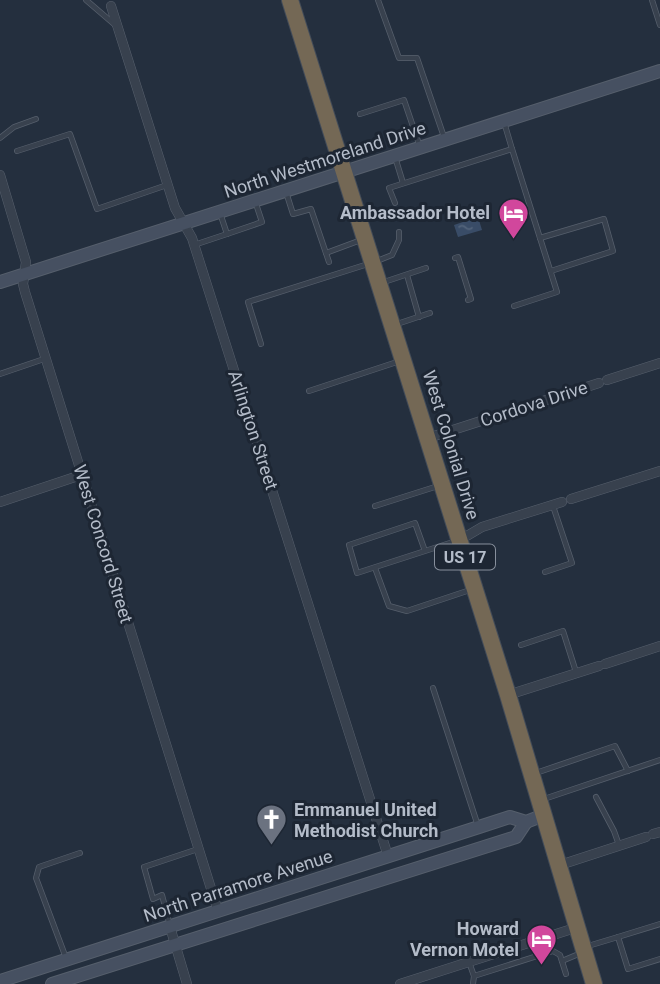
<svg xmlns="http://www.w3.org/2000/svg" width="660" height="984" font-family="Roboto,sans-serif">
<style>
.water{fill:url(#water-ripples)}
.lines{fill:none;stroke-linecap:round;stroke-linejoin:round}
.lane-casing{stroke:#565f6c;stroke-width:6}
.street-casing{stroke:#565f6c;stroke-width:10}
.secondary-casing{stroke:#565f6c;stroke-width:14}
.highway-casing{stroke:#434c59;stroke-width:18}
.lane{stroke:#38414e;stroke-width:4.5}
.street{stroke:#38414e;stroke-width:9}
.secondary{stroke:#465061;stroke-width:12}
.highway{stroke:#746855;stroke-width:16}
.labels{text-anchor:middle;stroke-width:6;stroke-linejoin:round;paint-order:stroke}
.shield{fill:#1d2633;stroke:#878f9c;stroke-width:2}
.shield-label{font-size:16px;font-weight:bold;fill:#b4bcc9}
.street-label{font-size:18px;fill:#b4bcc9;stroke:#1d2633}
.poi-label{font-size:18px;font-weight:bold;fill:#b4bcc9;stroke:#1d2633;text-anchor:end}
</style>
<defs>
<pattern id="water-ripples" width="26" height="14" patternUnits="userSpaceOnUse" patternTransform="scale(1.75)"><rect width="26" height="14" fill="#394c67"/><path d="M2 4q2-2 4 0t4 0M15 11q2-2 4 0t4 0" fill="none" stroke="#53647b"/></pattern>
</defs>
<rect width="100%" height="100%" fill="#242f3e"/>
<polygon class="water" points="478,217 482,230 458,237 454,225"/>
<g class="lines">
<defs>
<g id="lane">
<polyline points="86,0 114,24"/>
<polyline points="378,0 399,58 417,58 444,137"/>
<polyline points="652,0 660,25"/>
<polyline points="360,114 404,100 420,147"/>
<polyline points="0,138 14,127 36,119"/>
<polyline points="512,149 557,292 514,306"/>
<polyline points="17,151 70,134 97,209 167,185"/>
<polyline points="395,157 403,183"/>
<polyline points="286,192 293,214 311,209 329,262"/>
<polyline points="395,203 389,188 512,149 504,122"/>
<polyline points="220,213 227,234 262,222 255,201"/>
<polyline points="540,238 604,219 613,251 551,271"/>
<polyline points="194,245 227,234"/>
<polyline points="326,253 361,240"/>
<polyline points="455,258 458,257 471,299 468,300"/>
<polyline points="377,261 392,255 399,240 399,232"/>
<polyline points="407,275 419,317"/>
<polyline points="381,283 426,268"/>
<polyline points="394,325 430,313"/>
<polyline points="261,344 248,302 368,264"/>
<polyline points="0,374 44,359"/>
<polyline points="309,391 400,361"/>
<polyline points="375,506 438,486"/>
<polyline points="425,551 357,573 349,545 415,523 425,551 456,541"/>
<polyline points="375,568 389,606 407,611 473,589"/>
<polyline points="545,572 572,563 553,506"/>
<polyline points="521,645 563,631 576,672"/>
<polyline points="433,688 478,826"/>
<polyline points="533,774 615,746 628,771"/>
<polyline points="596,797 614,831 619,845"/>
<polyline points="544,799 660,760"/>
<polyline points="170,926 162,895 153,899 144,867 198,849"/>
<polyline points="618,937 660,924"/>
<polyline points="588,946 618,937 628,969 660,959"/>
<polyline points="66,958 36,878 39,867 80,853"/>
<polyline points="562,961 581,953"/>
<polyline points="469,962 474,976"/>
<polyline points="473,984 474,976 553,951 560,955 566,974"/>
</g>
<g id="street">
<polyline points="111,6 175,208 192,238 388,856"/>
<polyline points="0,175 26,262 23,284 25,292 218,911"/>
<polyline points="607,380 660,363"/>
<polyline points="428,438 599,383"/>
<polyline points="571,499 660,471"/>
<polyline points="0,502 81,475"/>
<polyline points="460,540 482,527 562,502"/>
<polyline points="605,664 660,646"/>
<polyline points="508,695 599,666"/>
<polyline points="653,834 660,832"/>
<polyline points="560,865 646,837"/>
<polyline points="170,927 187,984"/>
<polyline points="400,984 578,927"/>
</g>
<g id="secondary">
<polyline points="0,282 660,71"/>
<polyline points="0,981 479,827 510,817 526,822 544,815"/>
<polyline points="52,984 516,837 526,822"/>
</g>
<polyline id="highway" points="290,0 508,695 594,984"/>
</defs>
<use href="#lane" class="lane-casing"/>
<use href="#street" class="street-casing"/>
<use href="#secondary" class="secondary-casing"/>
<use href="#highway" class="highway-casing"/>
<use href="#lane" class="lane"/>
<use href="#street" class="street"/>
<use href="#secondary" class="secondary"/>
<use href="#highway" class="highway"/>
</g>
<defs>
<symbol id="hotel-pin" viewBox="-11 -11 22 30"><path d="M0 17L-7.5 6A9.5 9.5 0 1 1 7.5 6Z" fill="#d1479c" stroke="#1d2633"/><path d="M-6-4.5h1.5V1H6V5H4.5V3h-9V5H-6ZM-4 0a1.8 1.8 0 1 1 3.6 0ZM.5 0V-2.5h3Q6-2.5 6 0Z" fill="#fff"/></symbol>
<symbol id="church-pin" viewBox="-11 -11 22 30"><path d="M0 17L-7.5 6A9.5 9.5 0 1 1 7.5 6Z" fill="#6b7280" stroke="#1d2633"/><path d="M-1.2-6h2.4v3.5h3.3v2.4h-3.3V6h-2.4V-.1h-3.3v-2.4h3.3Z" fill="#fff"/></symbol>
</defs>
<g fill-rule="evenodd">
<use href="#hotel-pin" x="496" y="196" width="35" height="47"/>
<use href="#church-pin" x="254" y="802" width="35" height="47"/>
<use href="#hotel-pin" x="524" y="922" width="35" height="47"/>
</g>
<g class="labels">
<rect class="shield" x="435" y="544.5" width="60" height="25" rx="5"/>
<g class="shield-label">
<text x="465" y="563">US 17</text>
</g>
<g class="street-label">
<text transform="translate(325 160) rotate(-18)" y="6">North Westmoreland Drive</text>
<text transform="translate(534 404) rotate(-18)" y="6">Cordova Drive</text>
<text transform="translate(253 430) rotate(72)" y="6">Arlington Street</text>
<text transform="translate(451 445) rotate(73)" y="6">West Colonial Drive</text>
<text transform="translate(103 544) rotate(73)" y="6">West Concord Street</text>
<text transform="translate(238 886) rotate(-18)" y="6">North Parramore Avenue</text>
</g>
<g class="poi-label">
<text x="490" y="219">Ambassador Hotel</text>
<text x="294" y="816" text-anchor="start">Emmanuel United<tspan x="294" dy="21">Methodist Church</tspan></text>
<text x="519" y="935">Howard<tspan x="519" dy="21">Vernon Motel</tspan></text>
</g>
</g>
</svg>
